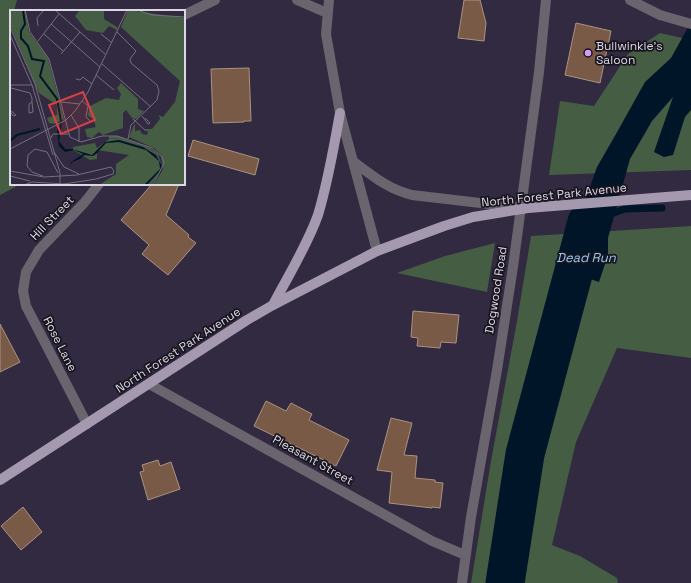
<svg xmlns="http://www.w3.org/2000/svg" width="691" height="583" font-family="'Space Grotesk',sans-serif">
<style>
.green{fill:#455d43}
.water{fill:#001528}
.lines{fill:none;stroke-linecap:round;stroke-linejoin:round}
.stream{stroke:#001528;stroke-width:7}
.river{stroke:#001528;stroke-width:39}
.building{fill:#785a46;stroke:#ad9281}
.minor{stroke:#6a646f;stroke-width:10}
.major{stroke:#a599b0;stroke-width:10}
.poi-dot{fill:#d89af8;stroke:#18151f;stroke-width:1.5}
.labels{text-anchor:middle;stroke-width:3.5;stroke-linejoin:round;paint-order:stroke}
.poi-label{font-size:12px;fill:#dbd7e5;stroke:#18151f;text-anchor:start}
.street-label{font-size:12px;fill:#dbd7e5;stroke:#18151f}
.water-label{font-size:13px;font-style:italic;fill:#94c8f2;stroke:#18151f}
.inset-river{fill:none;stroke:#001528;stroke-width:2}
.inset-road{fill:none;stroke:#756f82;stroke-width:1}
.view{fill:#d74244;fill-opacity:0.15;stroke:#d74244;stroke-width:2}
.inset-edge{fill:none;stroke:#dbd7e5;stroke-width:2}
</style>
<rect width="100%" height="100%" fill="#312a40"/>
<g class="green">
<polygon points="0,0 17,0 14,11 11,11 11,184 21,184 0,195"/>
<polygon points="660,33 691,40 691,170 549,175 560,101 594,106 628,54"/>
<polygon points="691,226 691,358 617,348 576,442 552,545 580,556 617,578 618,583 471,583 491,461 517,321 531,236"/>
<polygon points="495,243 487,292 397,273 445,256"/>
</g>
<polygon class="water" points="691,22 691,110 685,117 673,155 664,157 654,152 673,97 652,121 630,159 608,238 608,255 599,282 561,269 597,167 616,134 645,82 671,58"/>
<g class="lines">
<polyline class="stream" points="608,215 625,209 662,208"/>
<polyline class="river" points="505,583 525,454 587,222"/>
</g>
<g class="building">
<polygon points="464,0 480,0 486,23 484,41 458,38"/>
<polygon points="576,23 611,31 600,83 565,75"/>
<polygon points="249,68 251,121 244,121 244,122 213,123 211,69"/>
<polygon points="193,140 259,159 255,175 188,156"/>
<polygon points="152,184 179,184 166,215 189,235 188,237 196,243 168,275 142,254 149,245 121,220"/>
<polygon points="413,311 459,315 456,343 441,342 440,348 417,346 418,338 411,337"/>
<polygon points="0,324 20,362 0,372"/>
<polygon points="266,401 286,411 291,403 312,414 309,420 349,440 336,466 254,426"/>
<polygon points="391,418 412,423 404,455 417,456 415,478 435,480 435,482 443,483 440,508 432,507 432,508 389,503 392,472 377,470"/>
<polygon points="158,460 160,466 171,462 180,489 148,500 140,472 144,471 142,465"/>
<polygon points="23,507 42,532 21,550 1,526"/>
</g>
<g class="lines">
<g class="minor">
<polyline points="297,0 327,13"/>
<polyline points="329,0 326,34 340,113 377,251"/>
<polyline points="630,0 660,15 691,24"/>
<polyline points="184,15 215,0"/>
<path d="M354 162C374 177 388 189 412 195L522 208"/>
<polyline points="149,384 432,541 465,555"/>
<polyline points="87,424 26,306 23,291 26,272 39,250 84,203 99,184"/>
<polyline points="462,583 471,517 497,370 513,267 539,72 546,0"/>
</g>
<g class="major">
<path d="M273 305C288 276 307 246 318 215 328 182 334 147 340 113"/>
<polyline points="0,480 247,320 273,305 377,251 444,226 473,217 528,208 691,195"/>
</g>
</g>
<circle class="poi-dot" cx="588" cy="53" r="4"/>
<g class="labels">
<g class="poi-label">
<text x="596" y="50">Bullwinkle's<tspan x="596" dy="14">Saloon</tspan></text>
</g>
<g class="street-label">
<text transform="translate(554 195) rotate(-6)" y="4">North Forest Park Avenue</text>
<text transform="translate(52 218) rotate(-46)" y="4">Hill Street</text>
<text transform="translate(496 290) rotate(-81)" y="4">Dogwood Road</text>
<text transform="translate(60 344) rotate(63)" y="4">Rose Lane</text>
<text transform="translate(178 350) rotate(-33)" y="4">North Forest Park Avenue</text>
<text transform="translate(313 460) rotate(29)" y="4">Pleasant Street</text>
</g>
<g class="water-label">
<text x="586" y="262">Dead Run</text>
</g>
</g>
<g transform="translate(10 10)">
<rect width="175" height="175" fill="#312a40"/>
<path d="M0 0H15L19 22 38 48 54 109 44 114 39 113 37 108 47 105V95L29 83 0 15ZM70 0H94V9L107 17V20L99 16 93 23 76 20 65 6ZM118 0 175 8V175H144L153 159 151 145 144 138 119 127 125 113V121L130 120 132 124 137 125 138 122 135 119H142L150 109 149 105 153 107 165 92 170 71 111 17ZM111 73 128 89V99L134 101 126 109 122 108 116 100 113 103V118L93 125 89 122 82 128 77 127 75 119 86 117 83 109 78 105 80 96 96 88 109 90 111 84 107 78ZM99 126H107L140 138 148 144 152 156 142 175H89L106 164V154L119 145 87 140V149L80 150 63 140V137L85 133 87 138 99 129Z" fill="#455d43"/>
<path d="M50 108 52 114 49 131 55 139H62L82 145 95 132 109 130 133 137 146 145 152 156 149 162 137 175H134L150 159 149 151 136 140 109 132 96 133 86 144 83 146 74 145 70 149 62 152 60 157 61 152 73 144 64 140 55 142 49 136 47 122 48 116 50 117Z" fill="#001528"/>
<path class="inset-river" d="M13 0 15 14 11 21V28L18 36 22 49 34 51 30 66 47 89 51 111M0 131 7 125 30 119"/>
<path class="inset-road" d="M15 0 20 22 39 49 60 127 71 132 92 126H107L142 138 152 147 154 153 143 175M45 0 95 44M127 0 142 5 175 7M41 14 90 57M28 16 27 8 34 0M0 17 25 74 50 163V175M107 22 126 41 120 49 121 53 147 75 149 81 147 90 121 115 118 129M34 24 53 41M91 24 101 32M0 25 22 75 43 145M28 31 49 4M51 44 70 22M92 54 141 97M86 65 104 80M66 69 70 70 73 67 82 74M0 75H22M1 78 20 83 22 88V92L23 102 19 103V94L22 92M72 91 78 96 76 107 80 111M51 92 70 94M0 100 6 105 3 106 0 101M61 105 69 118V132M132 106 138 114 140 113 135 108M123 109 136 121M41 128 43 124H59M0 139 56 110 65 101 78 82 117 0M44 142 54 157 69 164M0 161 34 167 67 165 101 157 104 161 103 164 86 169 54 174M0 166 20 171M33 166 22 162 17 156 18 145 25 139 37 142 48 163M14 175 22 172 55 174"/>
<path class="view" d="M73 82 85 110 51 124 39 95Z"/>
<rect width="175" height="175" class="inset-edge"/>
</g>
</svg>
